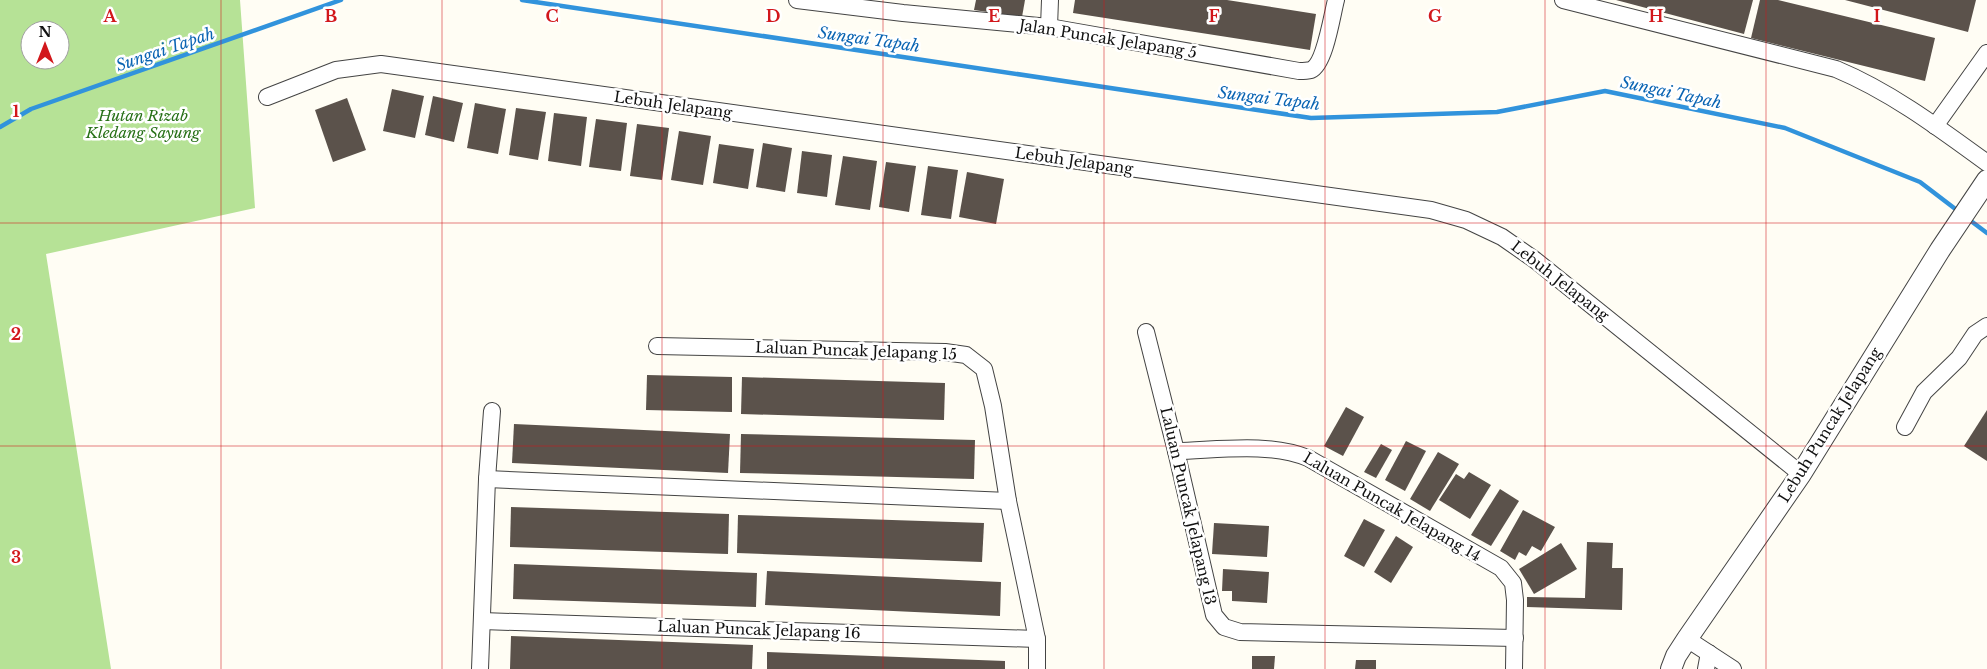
<svg xmlns="http://www.w3.org/2000/svg" width="1987" height="669" font-family="'Libre Baskerville',serif">
<style>
.forest{fill:#b6e296;fill-rule:evenodd}
.lines{fill:none;stroke-linecap:round;stroke-linejoin:round}
.stream{stroke:#3193dc;stroke-width:4.5}
.building{fill:#5b524b}
.minor-casing{stroke:#444;stroke-width:18}
.tertiary-casing{stroke:#444;stroke-width:22}
.minor{stroke:#fff;stroke-width:16}
.tertiary{stroke:#fff;stroke-width:20}
.grid{fill:none;stroke:#d2171b;stroke-width:1;stroke-opacity:0.55}
.labels{text-anchor:middle;stroke-width:5;stroke-linejoin:round;paint-order:stroke}
.street-label{font-size:15px;fill:#111;stroke:#fff}
.park-label{font-size:15px;font-style:italic;fill:#287118;stroke:#fff}
.water-label{font-size:16px;font-style:italic;fill:#0a64b3;stroke:#fff}
.grid-label{font-size:16px;text-anchor:middle;font-weight:bold;fill:#d2171b;stroke:#fff;stroke-width:5;stroke-linejoin:round;paint-order:stroke}
</style>
<rect width="100%" height="100%" fill="#fffdf4"/>
<path class="forest" d="M0 0H240L255 208 46 254 111 669H0ZM30 30H60V60H30Z"/>
<g class="lines">
<g class="stream">
<polyline points="522,0 1311,118 1497,112 1605,91 1785,128 1920,182 1958,211"/>
<polyline points="0,127 31,109 341,0"/>
<polyline points="1967,218 1987,233"/>
</g>
</g>
<g class="building">
<polygon points="976,0 1025,0 1022,17 974,10"/>
<polygon points="1075,0 1227,0 1316,14 1310,50 1073,13"/>
<polygon points="1616,0 1753,0 1744,34"/>
<polygon points="1760,0 1778,0 1935,38 1925,81 1751,38"/>
<polygon points="1845,0 1976,0 1968,32"/>
<polygon points="392,89 424,96 415,138 383,131"/>
<polygon points="433,96 463,103 454,142 425,135"/>
<polygon points="347,98 366,150 333,162 315,110"/>
<polygon points="475,103 506,109 498,154 467,148"/>
<polygon points="516,108 546,112 538,160 509,155"/>
<polygon points="554,113 587,117 581,166 548,161"/>
<polygon points="596,119 627,123 621,171 589,167"/>
<polygon points="637,124 669,128 662,180 630,176"/>
<polygon points="679,131 711,136 703,185 671,180"/>
<polygon points="763,143 792,148 785,192 756,187"/>
<polygon points="719,144 754,149 748,189 713,183"/>
<polygon points="802,151 832,155 827,197 797,193"/>
<polygon points="843,156 877,161 870,210 835,205"/>
<polygon points="886,162 916,166 909,212 879,207"/>
<polygon points="928,166 958,170 951,219 921,215"/>
<polygon points="967,172 1004,179 996,224 959,217"/>
<polygon points="647,375 732,377 732,412 646,410"/>
<polygon points="742,377 945,383 944,420 741,414"/>
<polygon points="1346,407 1364,417 1343,456 1324,446"/>
<polygon points="1987,410 1987,461 1964,446"/>
<polygon points="514,424 730,434 728,473 512,463"/>
<polygon points="741,434 975,440 974,479 740,473"/>
<polygon points="1406,441 1426,451 1405,491 1385,480"/>
<polygon points="1381,444 1392,450 1376,478 1364,472"/>
<polygon points="1438,452 1459,464 1430,511 1410,499"/>
<polygon points="1469,472 1491,485 1470,519 1439,500 1456,474 1464,479"/>
<polygon points="1500,489 1519,501 1491,546 1471,535"/>
<polygon points="511,507 729,514 728,554 510,547"/>
<polygon points="1523,510 1555,527 1541,551 1532,546 1526,556 1519,552 1515,560 1500,551"/>
<polygon points="738,515 984,523 982,562 737,553"/>
<polygon points="1364,519 1385,530 1364,567 1344,556"/>
<polygon points="1214,523 1269,526 1267,557 1212,554"/>
<polygon points="1396,536 1413,547 1391,583 1374,572"/>
<polygon points="1587,542 1613,543 1612,568 1623,568 1622,610 1527,607 1527,597 1585,598"/>
<polygon points="1561,543 1577,569 1534,594 1519,569"/>
<polygon points="514,564 757,573 756,607 513,599"/>
<polygon points="1223,569 1269,572 1267,603 1232,601 1232,591 1222,591"/>
<polygon points="767,571 1001,582 1000,616 765,605"/>
<polygon points="511,636 753,645 752,669 510,669"/>
<polygon points="767,652 1005,661 1005,669 767,669"/>
<polygon points="1252,656 1275,656 1274,669 1252,669"/>
<polygon points="1356,660 1376,660 1376,669 1355,669"/>
</g>
<g class="lines">
<defs>
<g id="minor">
<path d="M797 0 903 13 1049 27 1299 71C1302 71 1307 71 1311 70 1325 64 1332 15 1336 0"/>
<path d="M1563 0 1836 69C1891 92 1939 128 1987 163"/>
<polyline points="1049,27 1050,0"/>
<polyline points="267,97 336,70 381,64 1431,210 1466,220 1502,237 1535,260 1801,474"/>
<polyline points="1935,126 1987,53"/>
<polyline points="1146,332 1176,451 1214,615 1224,627 1240,632 1515,638"/>
<polyline points="657,346 945,352 966,355 984,369 993,406 1008,501 1037,639 1037,669"/>
<polyline points="1905,427 1924,392 1959,358 1975,334 1987,326"/>
<path d="M1176 451C1218 450 1269 442 1308 458L1501 568 1513 583 1515 600 1514 669"/>
<polyline points="487,479 1008,501"/>
<polyline points="482,621 1037,639"/>
<polyline points="1687,639 1733,669"/>
<polyline points="480,669 487,479 492,411"/>
<polyline points="1706,669 1709,653"/>
</g>
<polyline id="tertiary" points="1671,669 1676,656 1687,639 1801,474 1940,250 1987,180"/>
</defs>
<use href="#minor" class="minor-casing"/>
<use href="#tertiary" class="tertiary-casing"/>
<use href="#minor" class="minor"/>
<use href="#tertiary" class="tertiary"/>
</g>
<path class="grid" d="M221 0V669M442 0V669M662 0V669M883 0V669M1104 0V669M1325 0V669M1545 0V669M1766 0V669M0 223H1987M0 446H1987"/>
<g class="labels">
<g class="street-label">
<text transform="translate(1108 39) rotate(9)" y="5">Jalan Puncak Jelapang 5</text>
<text transform="translate(673 105) rotate(8)" y="5">Lebuh Jelapang</text>
<text transform="translate(1074 161) rotate(8)" y="5">Lebuh Jelapang</text>
<text transform="translate(1560 281) rotate(38)" y="5">Lebuh Jelapang</text>
<text transform="translate(856 351) rotate(2)" y="5">Laluan Puncak Jelapang 15</text>
<text transform="translate(1830 425) rotate(-58)" y="5">Lebuh Puncak Jelapang</text>
<text transform="translate(1188 506) rotate(77)" y="5">Laluan Puncak Jelapang 13</text>
<text transform="translate(1392 507) rotate(30)" y="5">Laluan Puncak Jelapang 14</text>
<text transform="translate(759 630) rotate(2)" y="5">Laluan Puncak Jelapang 16</text>
</g>
<g class="park-label">
<text x="143" y="121">Hutan Rizab<tspan x="143" dy="17">Kledang Sayung</tspan></text>
</g>
<g class="water-label">
<text transform="translate(869 39) rotate(8)" y="6">Sungai Tapah</text>
<text transform="translate(165 49) rotate(-19)" y="6">Sungai Tapah</text>
<text transform="translate(1671 92) rotate(12)" y="6">Sungai Tapah</text>
<text transform="translate(1269 98) rotate(7)" y="6">Sungai Tapah</text>
</g>
</g>
<g class="grid-label">
<text x="110" y="22">A</text>
<text x="331" y="22">B</text>
<text x="552" y="22">C</text>
<text x="773" y="22">D</text>
<text x="994" y="22">E</text>
<text x="1214" y="22">F</text>
<text x="1435" y="22">G</text>
<text x="1656" y="22">H</text>
<text x="1877" y="22">I</text>
<text x="16" y="117">1</text>
<text x="16" y="340">2</text>
<text x="16" y="563">3</text>
</g>
<g transform="translate(45 45)"><circle r="24" fill="#ffffff" stroke="#a0a0a0"/>
<path d="M0-4L9 19L0 12L-9 19Z" fill="#d2171b"/>
<text y="-8" font-size="14" font-weight="bold" text-anchor="middle" fill="#111111">N</text>
</g>
</svg>
